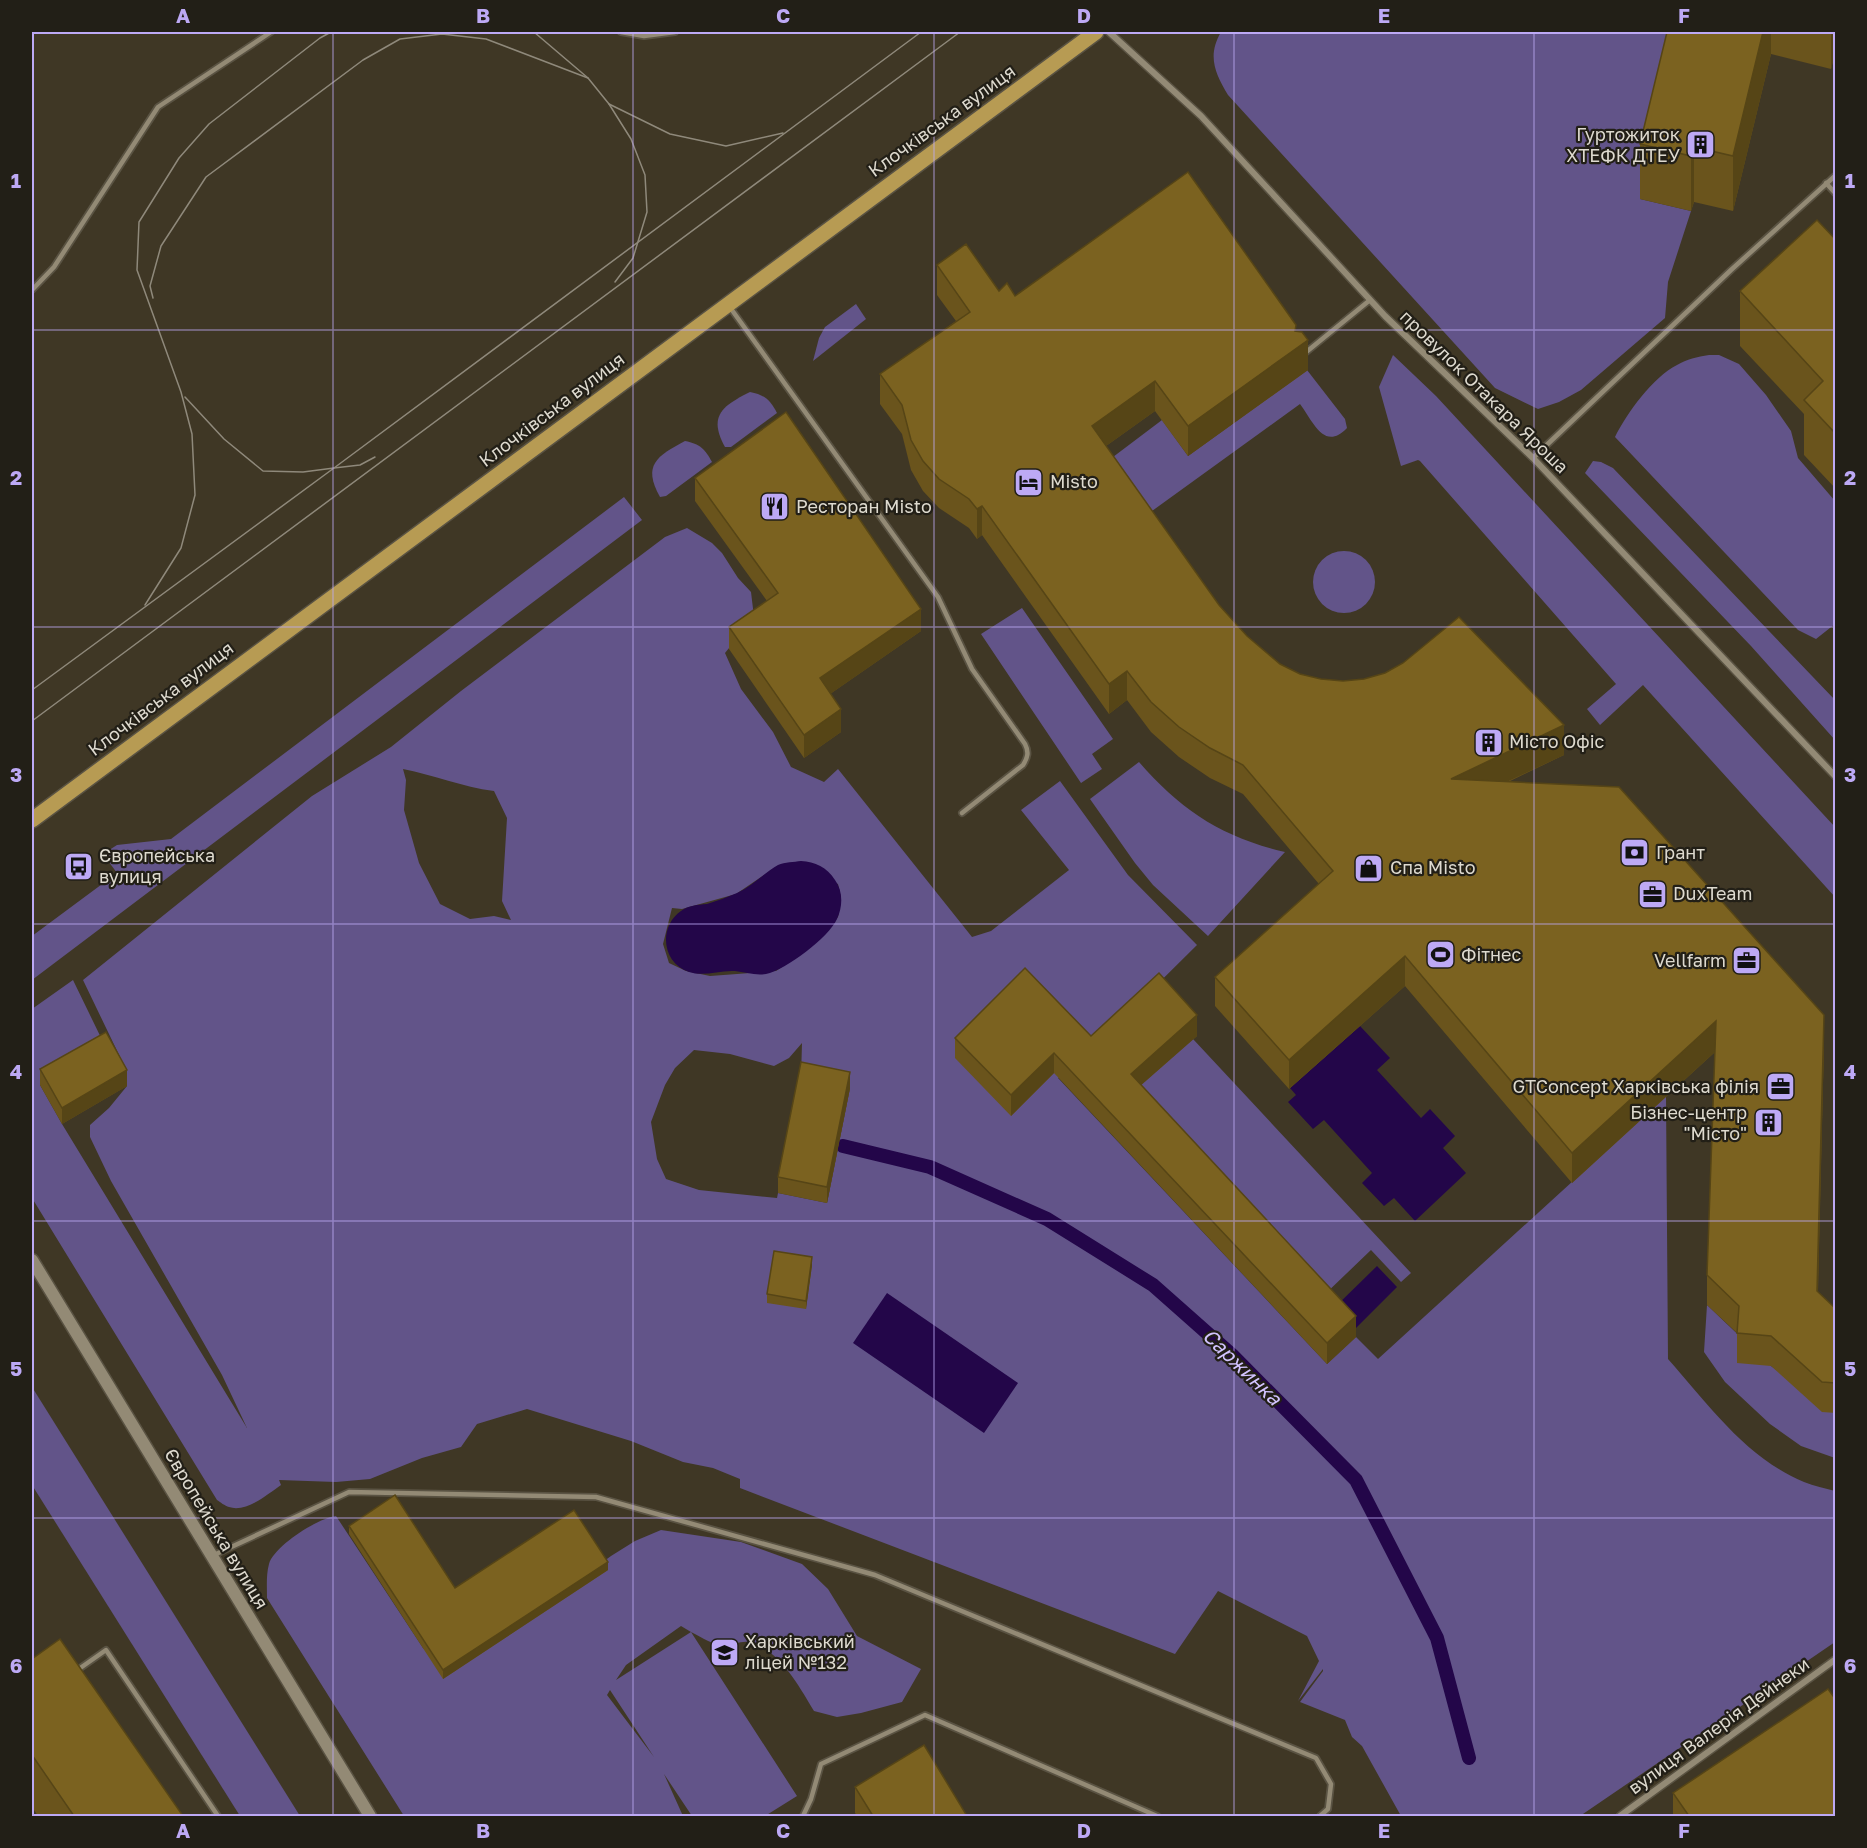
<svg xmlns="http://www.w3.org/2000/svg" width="1867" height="1848" font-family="'Golos Text',sans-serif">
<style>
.green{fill:#625489;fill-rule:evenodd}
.water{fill:#230649}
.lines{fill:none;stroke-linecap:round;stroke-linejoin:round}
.stream{stroke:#230649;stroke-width:14}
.service-casing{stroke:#5a5343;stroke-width:8}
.minor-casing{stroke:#5a5343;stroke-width:9}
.secondary-casing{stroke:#5a5343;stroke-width:15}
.primary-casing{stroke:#5a5343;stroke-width:18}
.service{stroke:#938a75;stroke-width:4.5}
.minor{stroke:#938a75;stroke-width:6}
.secondary{stroke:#938a75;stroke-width:12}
.primary{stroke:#b79b53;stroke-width:15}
.tram{stroke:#8f897b;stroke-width:1.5}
.wall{fill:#6a541c}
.shaded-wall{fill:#564516}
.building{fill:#7b6220;stroke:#564516;stroke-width:1.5}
.grid{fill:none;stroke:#bda9f5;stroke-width:1.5;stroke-opacity:0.55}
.labels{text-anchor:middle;stroke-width:4.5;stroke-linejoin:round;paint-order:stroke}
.street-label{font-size:18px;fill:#dedacf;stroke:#221f17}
.poi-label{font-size:18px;fill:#dedacf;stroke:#221f17;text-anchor:start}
.water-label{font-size:20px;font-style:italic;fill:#d2c3ff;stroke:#221f17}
.neatline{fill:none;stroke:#bda9f5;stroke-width:2}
.grid-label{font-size:20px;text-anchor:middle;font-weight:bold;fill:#bda9f5}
</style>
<rect width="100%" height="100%" fill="#3f3725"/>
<g class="green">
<path d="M1221 32H1680L1640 199 1691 211 1668 282 1665 318 1581 390 1559 402 1538 409 1495 388 1228 95C1215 73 1207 56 1221 32Z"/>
<polygon points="856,304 866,319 813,361 819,338 825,327"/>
<polygon points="1393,355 1436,396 1835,827 1835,897 1643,685 1600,725 1587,709 1616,684 1420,461 1418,460 1401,466 1379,387"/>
<path d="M1709 355H1719L1739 364 1766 395 1791 431 1798 458 1835 501V624L1816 639 1798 630 1615 437C1627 413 1653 377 1677 365 1687 359 1697 357 1709 355Z"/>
<path d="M1307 370 1345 419 1347 428C1324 452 1313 421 1300 404L1152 511 1113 457 1162 420 1188 456Z"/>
<path d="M750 392C765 395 770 400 777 413L731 447H725C708 416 722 406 750 392Z"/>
<path d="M685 441C700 444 705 449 712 462L666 496 660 497C642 465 657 456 685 441Z"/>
<polygon points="1593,461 1601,462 1613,468 1835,700 1835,740 1751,646 1585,473"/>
<polygon points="624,497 642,520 32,980 32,936 117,873 103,854 117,845 171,839"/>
<path d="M687 528 712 543 722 553 738 578 751 592 754 617 725 653 741 689 773 732 791 767 824 782 838 769 972 937 991 931 1069 870 1021 810 1060 781 1128 875 1197 945 1087 1054 1058 1078 1327 1364 1356 1337 1378 1359 1666 1096 1668 1359C1708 1404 1746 1458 1804 1482 1814 1486 1825 1488 1835 1491V1642L1580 1816H1401L1362 1746 1352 1737 1345 1720 1300 1702 1323 1671V1669L1298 1701 1319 1661 1307 1636 1218 1591 1175 1654 740 1488V1479L713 1468 683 1462 631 1441 527 1409 477 1424 461 1447 422 1458 370 1479 336 1482 279 1480 281 1485C268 1494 246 1513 229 1507 225 1506 220 1502 217 1500L32 1198V1009L73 980 106 1048 40 1085 62 1124 247 1428 222 1375 111 1181 90 1137V1125L109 1108 127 1086 121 1059 83 980 312 796 391 747 461 691 665 537ZM403 769C434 775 462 787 494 791L507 818 502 901 511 920 494 916 470 919 440 904 419 863 404 810 406 780ZM779 865 838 884 841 898 838 917 808 949 776 971 710 976 686 971 669 963 663 944 672 908 682 909 736 894ZM802 1043 801 1078 850 1088 827 1203 778 1193 777 1198 699 1190 666 1179 657 1159 651 1122 665 1085 675 1068 694 1050 730 1054 774 1066 789 1058Z"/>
<circle cx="1344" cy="582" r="31"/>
<polygon points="1022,608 1113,739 1092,754 1102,769 1081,783 981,634"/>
<path d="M1139 762C1181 810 1221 837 1285 852L1208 936 1153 885 1135 863 1090 799Z"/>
<polygon points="1193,1039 1411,1273 1401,1282 1371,1250 1321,1298 1099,1060"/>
<polygon points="1707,1305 1771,1366 1835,1413 1835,1458 1801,1446 1770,1424 1725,1382 1704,1352"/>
<polygon points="32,1387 300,1816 240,1816 32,1485"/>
<path d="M336 1516 423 1648 453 1672 611 1556 635 1541 661 1530 741 1542 802 1564 828 1589 857 1636 921 1669 902 1702 861 1713 837 1717 814 1711C800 1688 778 1647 748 1642 741 1641 733 1645 725 1645 712 1645 703 1638 691 1632L797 1796 765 1816H692L664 1774 683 1816H404L267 1598C267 1588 266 1575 269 1564 274 1546 318 1518 336 1516ZM681 1626 691 1632 616 1680 626 1665ZM610 1690 654 1757 607 1695Z"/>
</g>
<g class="water">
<path d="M801 861C815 862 827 867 835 880 843 891 843 906 837 919 829 937 786 970 766 974 756 976 745 972 735 971 719 970 704 977 689 972 662 963 658 927 681 911 689 905 697 905 707 904 717 901 727 897 737 893 752 886 764 873 778 865 785 862 794 862 801 861Z"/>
<polygon points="1360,1026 1390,1058 1377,1070 1421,1118 1430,1109 1455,1136 1443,1148 1466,1173 1415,1221 1394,1198 1384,1206 1362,1183 1372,1173 1324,1120 1313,1129 1288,1102 1296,1095 1290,1088"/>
<polygon points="1377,1266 1397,1287 1350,1334 1329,1313"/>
<polygon points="887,1293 1018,1383 984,1433 853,1343"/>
</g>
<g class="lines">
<polyline class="stream" points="843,1146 930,1167 1047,1219 1153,1285 1232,1355 1356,1480 1437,1638 1469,1758"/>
<defs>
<g id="service">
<polyline points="621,32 644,36 675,32"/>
<polyline points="1826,183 1836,194"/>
<polyline points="32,290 54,267 158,107 271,32"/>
<path d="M729 306 938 597 972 669 1025 744C1029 752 1028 757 1023 765L962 813"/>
<polyline points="1305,353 1370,300"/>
<polyline points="1533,458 1731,270 1836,175"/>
<polyline points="214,1555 349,1492 596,1497 875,1575 1316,1758 1331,1784 1328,1809 1320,1816"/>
<polyline points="76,1671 106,1650 218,1816"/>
<polyline points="803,1816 811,1799 821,1764 925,1715 1157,1816"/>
</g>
<g id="minor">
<polyline points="1109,32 1201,116 1385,316 1533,458 1836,777"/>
<polyline points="1620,1816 1836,1659"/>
</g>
<polyline id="secondary" points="32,1260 370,1816"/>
<polyline id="primary" points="32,820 1096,32"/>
</defs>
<use href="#service" class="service-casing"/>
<use href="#minor" class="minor-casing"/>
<use href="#secondary" class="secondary-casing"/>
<use href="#primary" class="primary-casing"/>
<use href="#service" class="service"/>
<use href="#minor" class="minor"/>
<use href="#secondary" class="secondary"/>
<use href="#primary" class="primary"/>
<g class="tram">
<polyline points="534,32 588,78 609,104 670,134 726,146 783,133"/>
<polyline points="609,104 631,139 645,175 647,212 633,258 615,282"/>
<polyline points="153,298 150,286 161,246 206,177 363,60 400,39 442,34 486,39 588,78"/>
<polyline points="185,397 224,439 263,471 303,472 334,468 360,465 375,457"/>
<polyline points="145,605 181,548 195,495 192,434 181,392 137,270 139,222 179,158 209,124 320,38 331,32"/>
<polyline points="32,690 334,468 921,32"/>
<polyline points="32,721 960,32"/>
</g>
</g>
<g class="wall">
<polygon points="1667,32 1836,32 1836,50 1831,69 1771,54 1733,211 1694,202 1691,211 1640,199 1640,144"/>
<polygon points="1836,240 1836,489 1804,455 1804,414 1740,346 1740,291"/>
<polygon points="937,265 999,291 1015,296 1296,331 1308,370 1188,456 1155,411 1106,446 1219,605 1247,636 1280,664 1300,674 1564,755 1508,782 1824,1044 1818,1292 1836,1309 1836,1413 1822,1412 1771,1366 1737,1363 1737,1333 1707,1305 1707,1275 1715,1052 1572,1183 1405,986 1289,1089 1215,1006 1215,977 1319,884 1243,794 1210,778 1179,757 1151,732 1127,700 1109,714 982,535 977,539 969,528 939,508 923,491 911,470 902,434 880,404 880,374 956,321 937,295"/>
<polygon points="695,478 921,631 830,694 841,732 804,758 729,649 729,627 767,601 695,501"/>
<polygon points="1091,1036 1197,1036 1141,1085 1356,1337 1327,1364 1054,1073 1011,1116 955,1058 955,1038"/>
<polygon points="40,1069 127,1086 62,1124 40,1085"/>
<polygon points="850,1088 827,1203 778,1193 778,1177"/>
<polygon points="812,1265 806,1309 767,1303 767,1294"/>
<polygon points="349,1526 455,1588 608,1570 443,1679 349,1534"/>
<polygon points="32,1659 183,1816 38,1816 32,1807"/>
<polygon points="855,1787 967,1816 857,1816 855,1813"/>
<polygon points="1673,1793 1836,1816 1673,1816"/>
</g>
<g class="shaded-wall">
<polygon points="1763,32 1771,32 1771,54 1733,211 1733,156"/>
<polygon points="1831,32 1836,32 1836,50 1831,69"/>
<polygon points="1694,147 1694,202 1691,211 1691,156"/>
<polygon points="1296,325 1296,349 1308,340 1308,370 1188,456 1188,426 1295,331"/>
<polygon points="1155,381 1155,411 1092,456 1092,426"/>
<polygon points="982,506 982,535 977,539 977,509"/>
<polygon points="921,609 921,631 820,701 820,678"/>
<polygon points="1127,671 1127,700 1109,714 1109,684"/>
<polygon points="841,709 841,732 804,758 804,735"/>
<polygon points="1564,725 1564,755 1451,808 1451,779"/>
<polygon points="1405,956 1405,986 1289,1089 1289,1060"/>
<polygon points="1197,1015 1197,1036 1131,1094 1131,1074"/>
<polygon points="1824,1015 1824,1044 1817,1320 1817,1291"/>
<polygon points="1716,1021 1716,1051 1572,1183 1572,1153"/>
<polygon points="1054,1053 1054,1073 1011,1116 1011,1095"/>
<polygon points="127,1070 127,1086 62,1124 62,1108"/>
<polygon points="850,1072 850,1088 827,1203 827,1187"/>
<polygon points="812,1257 812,1265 806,1309 806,1301"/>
<polygon points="1356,1316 1356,1337 1327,1364 1327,1343"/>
<polygon points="608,1562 608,1570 443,1679 443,1670"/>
</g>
<g class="building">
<polygon points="1667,32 1763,32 1733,156 1694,147 1691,156 1640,144"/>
<polygon points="1188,172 1296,325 1295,331 1302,332 1308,340 1188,426 1155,381 1092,426 1219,605 1247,636 1280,664 1300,674 1321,679 1343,681 1364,679 1385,673 1403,663 1459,617 1564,725 1451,779 1619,787 1824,1015 1817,1291 1836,1309 1836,1383 1822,1382 1771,1336 1737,1333 1739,1306 1707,1275 1716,1021 1572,1153 1405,956 1289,1060 1215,977 1333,871 1243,765 1210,748 1179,727 1151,702 1127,671 1109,684 982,506 977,509 969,499 939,479 923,461 911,440 902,405 880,374 970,312 937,265 966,244 999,291 1007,283 1015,296"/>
<polygon points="1817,220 1836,240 1836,434 1804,400 1823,381 1740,291"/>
<polygon points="786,412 921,609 820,678 841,709 804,735 729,627 778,593 695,478"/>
<polygon points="1025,968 1091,1036 1159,973 1197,1015 1131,1074 1356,1316 1327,1343 1054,1053 1011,1095 955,1038"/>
<polygon points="106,1032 127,1070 62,1108 40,1069"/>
<polygon points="801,1062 850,1072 827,1187 778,1177"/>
<polygon points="774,1251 812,1257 806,1301 767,1294"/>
<polygon points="395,1495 455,1588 574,1510 608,1562 443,1670 349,1526"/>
<polygon points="60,1639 183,1816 74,1816 32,1755 32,1659"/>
<polygon points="1828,1689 1836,1700 1836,1816 1689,1816 1673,1793"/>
<polygon points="924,1745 967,1816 873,1816 855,1787"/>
</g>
<path class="grid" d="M333 32V1816M633 32V1816M934 32V1816M1234 32V1816M1534 32V1816M32 330H1836M32 627H1836M32 924H1836M32 1221H1836M32 1518H1836"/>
<defs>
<symbol id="building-square" viewBox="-11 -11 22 22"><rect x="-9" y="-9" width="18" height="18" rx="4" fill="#bda9f5" stroke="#221f17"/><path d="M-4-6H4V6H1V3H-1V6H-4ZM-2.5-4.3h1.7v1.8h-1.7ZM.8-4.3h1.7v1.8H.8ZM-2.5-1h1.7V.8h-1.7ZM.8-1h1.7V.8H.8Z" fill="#111"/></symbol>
<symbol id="hotel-square" viewBox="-11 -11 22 22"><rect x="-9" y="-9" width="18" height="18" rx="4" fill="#bda9f5" stroke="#221f17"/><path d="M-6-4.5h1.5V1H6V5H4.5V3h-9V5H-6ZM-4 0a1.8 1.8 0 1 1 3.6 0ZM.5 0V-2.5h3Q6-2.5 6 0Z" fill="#111"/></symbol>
<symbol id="restaurant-square" viewBox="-11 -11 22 22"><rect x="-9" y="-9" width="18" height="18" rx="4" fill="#bda9f5" stroke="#221f17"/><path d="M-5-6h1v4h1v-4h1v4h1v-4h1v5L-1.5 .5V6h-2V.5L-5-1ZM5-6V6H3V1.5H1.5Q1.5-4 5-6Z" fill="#111"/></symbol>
<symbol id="bank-square" viewBox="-11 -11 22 22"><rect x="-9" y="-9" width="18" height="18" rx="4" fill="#bda9f5" stroke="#221f17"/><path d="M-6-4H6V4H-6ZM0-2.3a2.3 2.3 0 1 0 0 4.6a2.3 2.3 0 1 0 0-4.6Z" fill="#111"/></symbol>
<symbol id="bus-square" viewBox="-11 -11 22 22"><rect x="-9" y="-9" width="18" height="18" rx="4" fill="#bda9f5" stroke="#221f17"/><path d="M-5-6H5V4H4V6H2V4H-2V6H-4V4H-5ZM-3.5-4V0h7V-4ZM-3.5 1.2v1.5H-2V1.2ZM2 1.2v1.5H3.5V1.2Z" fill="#111"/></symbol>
<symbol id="shop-square" viewBox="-11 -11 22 22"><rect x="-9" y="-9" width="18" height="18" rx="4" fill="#bda9f5" stroke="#221f17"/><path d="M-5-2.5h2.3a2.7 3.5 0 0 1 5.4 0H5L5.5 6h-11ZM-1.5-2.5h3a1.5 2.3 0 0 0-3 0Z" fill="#111"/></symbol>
<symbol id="office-square" viewBox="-11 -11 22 22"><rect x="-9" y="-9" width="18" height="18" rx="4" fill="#bda9f5" stroke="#221f17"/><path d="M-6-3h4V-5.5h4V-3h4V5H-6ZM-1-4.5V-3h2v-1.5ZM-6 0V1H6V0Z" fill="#111"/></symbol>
<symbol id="stadium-square" viewBox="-11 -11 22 22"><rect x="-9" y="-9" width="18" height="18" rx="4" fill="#bda9f5" stroke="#221f17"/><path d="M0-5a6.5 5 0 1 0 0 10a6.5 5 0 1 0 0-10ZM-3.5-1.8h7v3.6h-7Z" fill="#111"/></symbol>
<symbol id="school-square" viewBox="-11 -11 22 22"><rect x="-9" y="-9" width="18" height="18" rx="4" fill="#bda9f5" stroke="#221f17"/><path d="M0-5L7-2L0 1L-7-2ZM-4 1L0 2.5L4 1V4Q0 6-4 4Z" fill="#111"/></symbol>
</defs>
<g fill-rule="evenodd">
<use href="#building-square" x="1684" y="128" width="33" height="33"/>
<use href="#hotel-square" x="1012" y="466" width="33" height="33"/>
<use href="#restaurant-square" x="758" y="490" width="33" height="33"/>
<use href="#building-square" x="1472" y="726" width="33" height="33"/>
<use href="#bank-square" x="1618" y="836" width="33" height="33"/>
<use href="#bus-square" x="62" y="850" width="33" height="33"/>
<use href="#shop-square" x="1352" y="852" width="33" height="33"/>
<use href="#office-square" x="1636" y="878" width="33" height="33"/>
<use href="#stadium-square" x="1424" y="938" width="33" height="33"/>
<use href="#office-square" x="1730" y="944" width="33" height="33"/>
<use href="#office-square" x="1764" y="1070" width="33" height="33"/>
<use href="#building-square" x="1752" y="1106" width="33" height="33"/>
<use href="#school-square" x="708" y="1636" width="33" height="33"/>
</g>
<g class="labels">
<g class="street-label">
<text transform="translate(942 121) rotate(-36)" y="6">Клочківська вулиця</text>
<text transform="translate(1484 392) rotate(44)" y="6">провулок Отакара Яроша</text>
<text transform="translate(552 410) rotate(-37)" y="6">Клочківська вулиця</text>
<text transform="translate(161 699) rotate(-37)" y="6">Клочківська вулиця</text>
<text transform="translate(216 1529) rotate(59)" y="6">Європейська вулиця</text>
<text transform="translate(1719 1726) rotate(-36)" y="6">вулиця Валерія Дейнеки</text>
</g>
<g class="poi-label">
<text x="1680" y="141" text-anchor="end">Гуртожиток<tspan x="1680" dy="21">ХТЕФК ДТЕУ</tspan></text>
<text x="1050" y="488">Misto</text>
<text x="796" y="513">Ресторан Misto</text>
<text x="1509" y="748">Місто Офіс</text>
<text x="1656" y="859">Грант</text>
<text x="99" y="862">Європейська<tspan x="99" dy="21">вулиця</tspan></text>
<text x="1390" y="874">Спа Misto</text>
<text x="1673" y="900">DuxTeam</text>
<text x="1461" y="961">Фітнес</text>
<text x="1726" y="967" text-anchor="end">Vellfarm</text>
<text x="1759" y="1093" text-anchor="end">GTConcept Харківська філія</text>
<text x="1747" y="1119" text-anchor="end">Бізнес-центр<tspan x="1747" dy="21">"Місто"</tspan></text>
<text x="745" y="1648">Харківський<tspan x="745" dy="21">ліцей №132</tspan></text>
</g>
<g class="water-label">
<text transform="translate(1242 1367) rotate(44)" y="7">Саржинка</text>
</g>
</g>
<rect width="1867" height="1848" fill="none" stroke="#221f17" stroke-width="66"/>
<rect x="33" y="33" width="1801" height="1782" class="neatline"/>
<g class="grid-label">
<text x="183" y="23">A</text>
<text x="483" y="23">B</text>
<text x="783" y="23">C</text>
<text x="1084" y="23">D</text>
<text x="1384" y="23">E</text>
<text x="1684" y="23">F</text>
<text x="16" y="188">1</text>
<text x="1850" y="188">1</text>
<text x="16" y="485">2</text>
<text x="1850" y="485">2</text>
<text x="16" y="782">3</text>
<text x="1850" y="782">3</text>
<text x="16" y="1079">4</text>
<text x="1850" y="1079">4</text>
<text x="16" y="1376">5</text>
<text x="1850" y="1376">5</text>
<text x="16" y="1673">6</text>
<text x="1850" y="1673">6</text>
<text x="183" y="1838">A</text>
<text x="483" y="1838">B</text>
<text x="783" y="1838">C</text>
<text x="1084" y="1838">D</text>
<text x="1384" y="1838">E</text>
<text x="1684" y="1838">F</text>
</g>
</svg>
